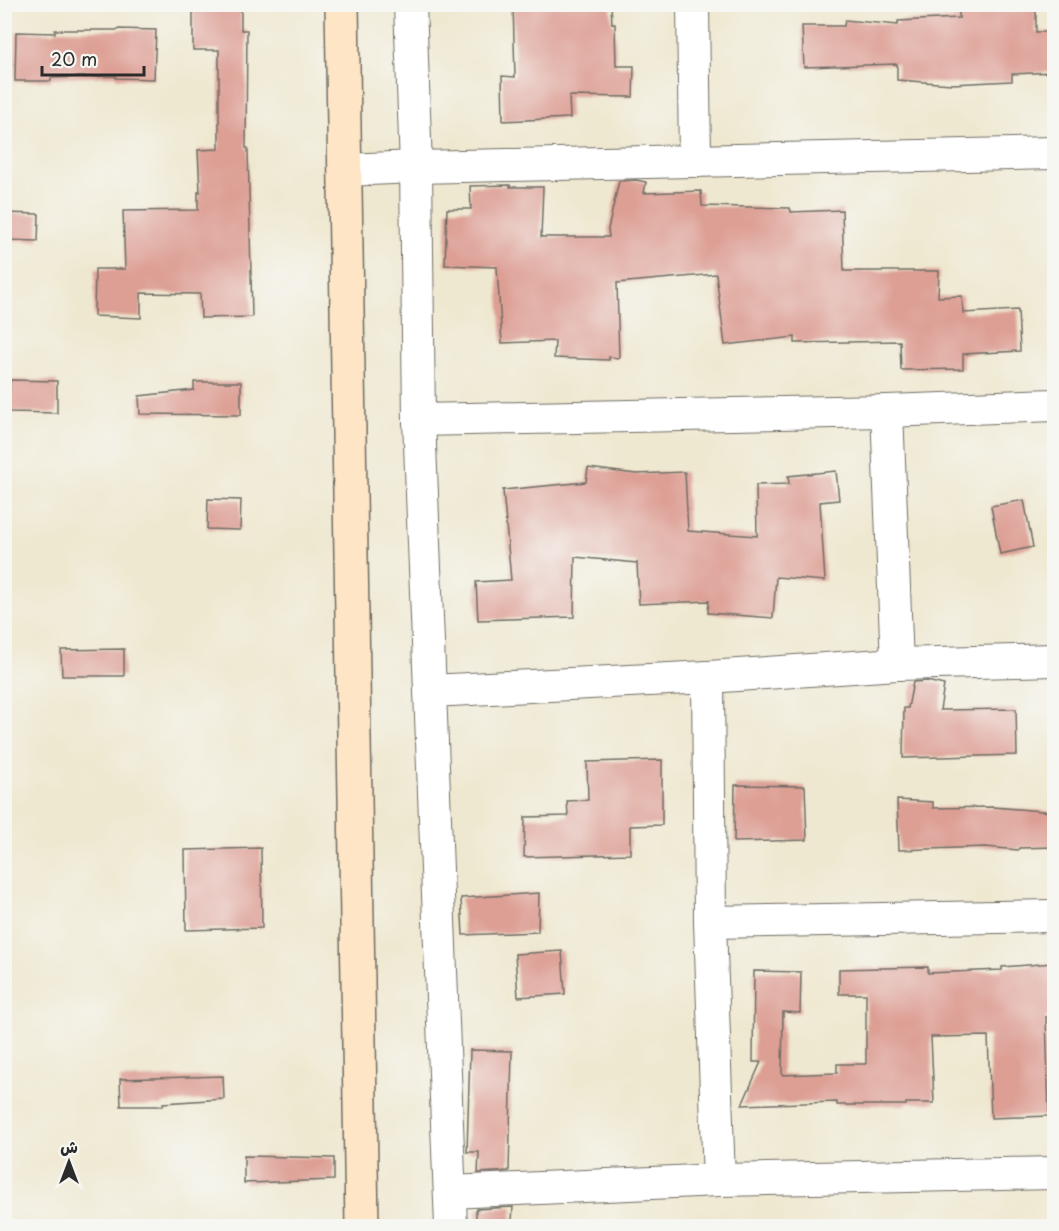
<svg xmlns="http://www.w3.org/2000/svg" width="1059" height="1231" font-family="'Playpen Sans','Playpen Sans Arabic',sans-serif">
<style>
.building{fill:#dd9f94}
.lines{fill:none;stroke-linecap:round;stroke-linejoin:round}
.street-casing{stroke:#706d65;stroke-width:34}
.secondary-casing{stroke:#706d65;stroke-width:36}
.street{stroke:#fff;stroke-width:32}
.secondary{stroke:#fde5c5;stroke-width:33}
</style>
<rect width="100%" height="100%" fill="#f6f6f2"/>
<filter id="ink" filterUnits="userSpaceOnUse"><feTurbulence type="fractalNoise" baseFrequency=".0167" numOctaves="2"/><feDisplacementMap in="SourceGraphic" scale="12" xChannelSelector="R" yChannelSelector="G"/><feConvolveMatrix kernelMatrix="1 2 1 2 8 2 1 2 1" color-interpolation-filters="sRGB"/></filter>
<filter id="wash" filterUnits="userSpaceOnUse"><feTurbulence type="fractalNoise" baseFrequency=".008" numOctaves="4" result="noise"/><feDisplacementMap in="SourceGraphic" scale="24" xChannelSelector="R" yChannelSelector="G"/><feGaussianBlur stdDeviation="1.35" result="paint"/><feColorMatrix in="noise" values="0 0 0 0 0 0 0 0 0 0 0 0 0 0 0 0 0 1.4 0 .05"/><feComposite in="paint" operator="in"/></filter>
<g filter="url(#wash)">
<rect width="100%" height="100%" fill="#efe8d0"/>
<g id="blocks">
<g class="building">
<polygon points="193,4 241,4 241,30 247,30 246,148 248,148 252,317 201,318 200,294 141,293 141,318 94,316 95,269 125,269 123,211 198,210 198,192 200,192 198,150 219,149 219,50 193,50"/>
<polygon points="513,4 611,4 612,24 615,24 616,66 634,66 633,97 569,96 570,118 503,121 502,76 515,77"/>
<polygon points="959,4 1036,4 1036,32 1054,32 1054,72 1012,74 1012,81 952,84 897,80 897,64 804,67 802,26 844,26 845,20 898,25 898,21 959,18"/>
<polygon points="118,29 156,30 154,79 116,78 116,76 51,78 51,81 15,81 16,32 55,33 55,30 118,30"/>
<polygon points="636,180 646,182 644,193 701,191 702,206 790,208 791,212 842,210 844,271 939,271 938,297 962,296 963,313 1018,310 1020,351 963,354 963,369 901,370 900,341 795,343 795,337 725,345 716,274 617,283 619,358 609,357 609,360 554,358 555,341 502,343 497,267 445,265 447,209 471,209 470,186 510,185 510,187 543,187 541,237 609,237 608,229 619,181"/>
<polygon points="4,213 39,214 38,241 4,240"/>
<polygon points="10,380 57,381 57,413 9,412"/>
<polygon points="194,382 241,382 241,415 140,414 139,396 194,390"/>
<polygon points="588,468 636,474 685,472 688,531 757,536 756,485 789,484 788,476 836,471 839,500 820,502 825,581 776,577 773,618 708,613 709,601 639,604 637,563 575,557 574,617 478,620 476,582 511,580 503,490 586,482"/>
<polygon points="208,499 241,500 240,530 207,529"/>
<polygon points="1024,500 1033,547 1000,554 991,506"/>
<polygon points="124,649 124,676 62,676 61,650"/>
<polygon points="927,681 944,685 940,710 1016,709 1017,755 903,758 904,708 908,708 913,682"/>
<polygon points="662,760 662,825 630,826 630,854 524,857 525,817 568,816 567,801 588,800 587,762"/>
<polygon points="735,785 805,786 807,840 734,842"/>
<polygon points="897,800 933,802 933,808 993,807 1054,812 1054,847 1019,848 1018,850 986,847 899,850"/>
<polygon points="261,848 262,928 186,930 185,850"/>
<polygon points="539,893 538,932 463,935 461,898"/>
<polygon points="562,951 565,994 518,997 515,954"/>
<polygon points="1053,963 1054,1016 1046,1017 1049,1116 991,1118 988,1036 931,1037 934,1103 906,1103 906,1105 837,1105 837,1102 742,1105 761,1062 753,1062 754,971 801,972 800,1013 783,1012 782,1075 837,1073 837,1064 866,1064 866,994 839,994 839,969 928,967 928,973 1002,970 1002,967"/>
<polygon points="470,1050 512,1051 509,1171 478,1173 479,1152 467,1152"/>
<polygon points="223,1076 224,1099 163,1103 163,1106 121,1106 120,1079"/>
<polygon points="244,1156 334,1158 334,1180 244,1183"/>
<polygon points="513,1207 512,1221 476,1219 476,1209"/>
</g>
</g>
</g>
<g filter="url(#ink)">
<use href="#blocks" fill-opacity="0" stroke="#706d65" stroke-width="1.5"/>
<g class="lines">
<defs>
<g id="street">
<polyline points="410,4 416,167 419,420 430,691"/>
<polyline points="693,4 695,160"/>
<polyline points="345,170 416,167 1054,153"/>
<polyline points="887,411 897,664"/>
<polyline points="419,420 887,411 1054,405"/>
<polyline points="708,677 710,922 719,1180"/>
<polyline points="710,922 1054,916"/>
<polyline points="450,1192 719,1180 1054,1173"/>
<polyline points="451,1226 430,691 708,677 897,664 1054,660"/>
</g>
<polyline id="secondary" points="342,4 362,1226"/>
</defs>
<use href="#street" class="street-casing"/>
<use href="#secondary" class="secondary-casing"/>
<use href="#street" class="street"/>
<use href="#secondary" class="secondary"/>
</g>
</g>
<rect width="1059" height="1231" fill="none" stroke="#f6f6f2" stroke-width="24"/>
<g transform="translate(69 1162)" stroke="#f6f6f2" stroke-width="4.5" paint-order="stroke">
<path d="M0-4.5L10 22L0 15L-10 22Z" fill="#2b2b2b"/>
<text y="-9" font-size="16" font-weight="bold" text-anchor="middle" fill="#2b2b2b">ش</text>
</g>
<path d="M42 66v9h102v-9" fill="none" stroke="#2b2b2b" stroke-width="3"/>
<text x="51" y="66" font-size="18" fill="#2b2b2b" stroke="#f6f6f2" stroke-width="4.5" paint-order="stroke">20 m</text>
</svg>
